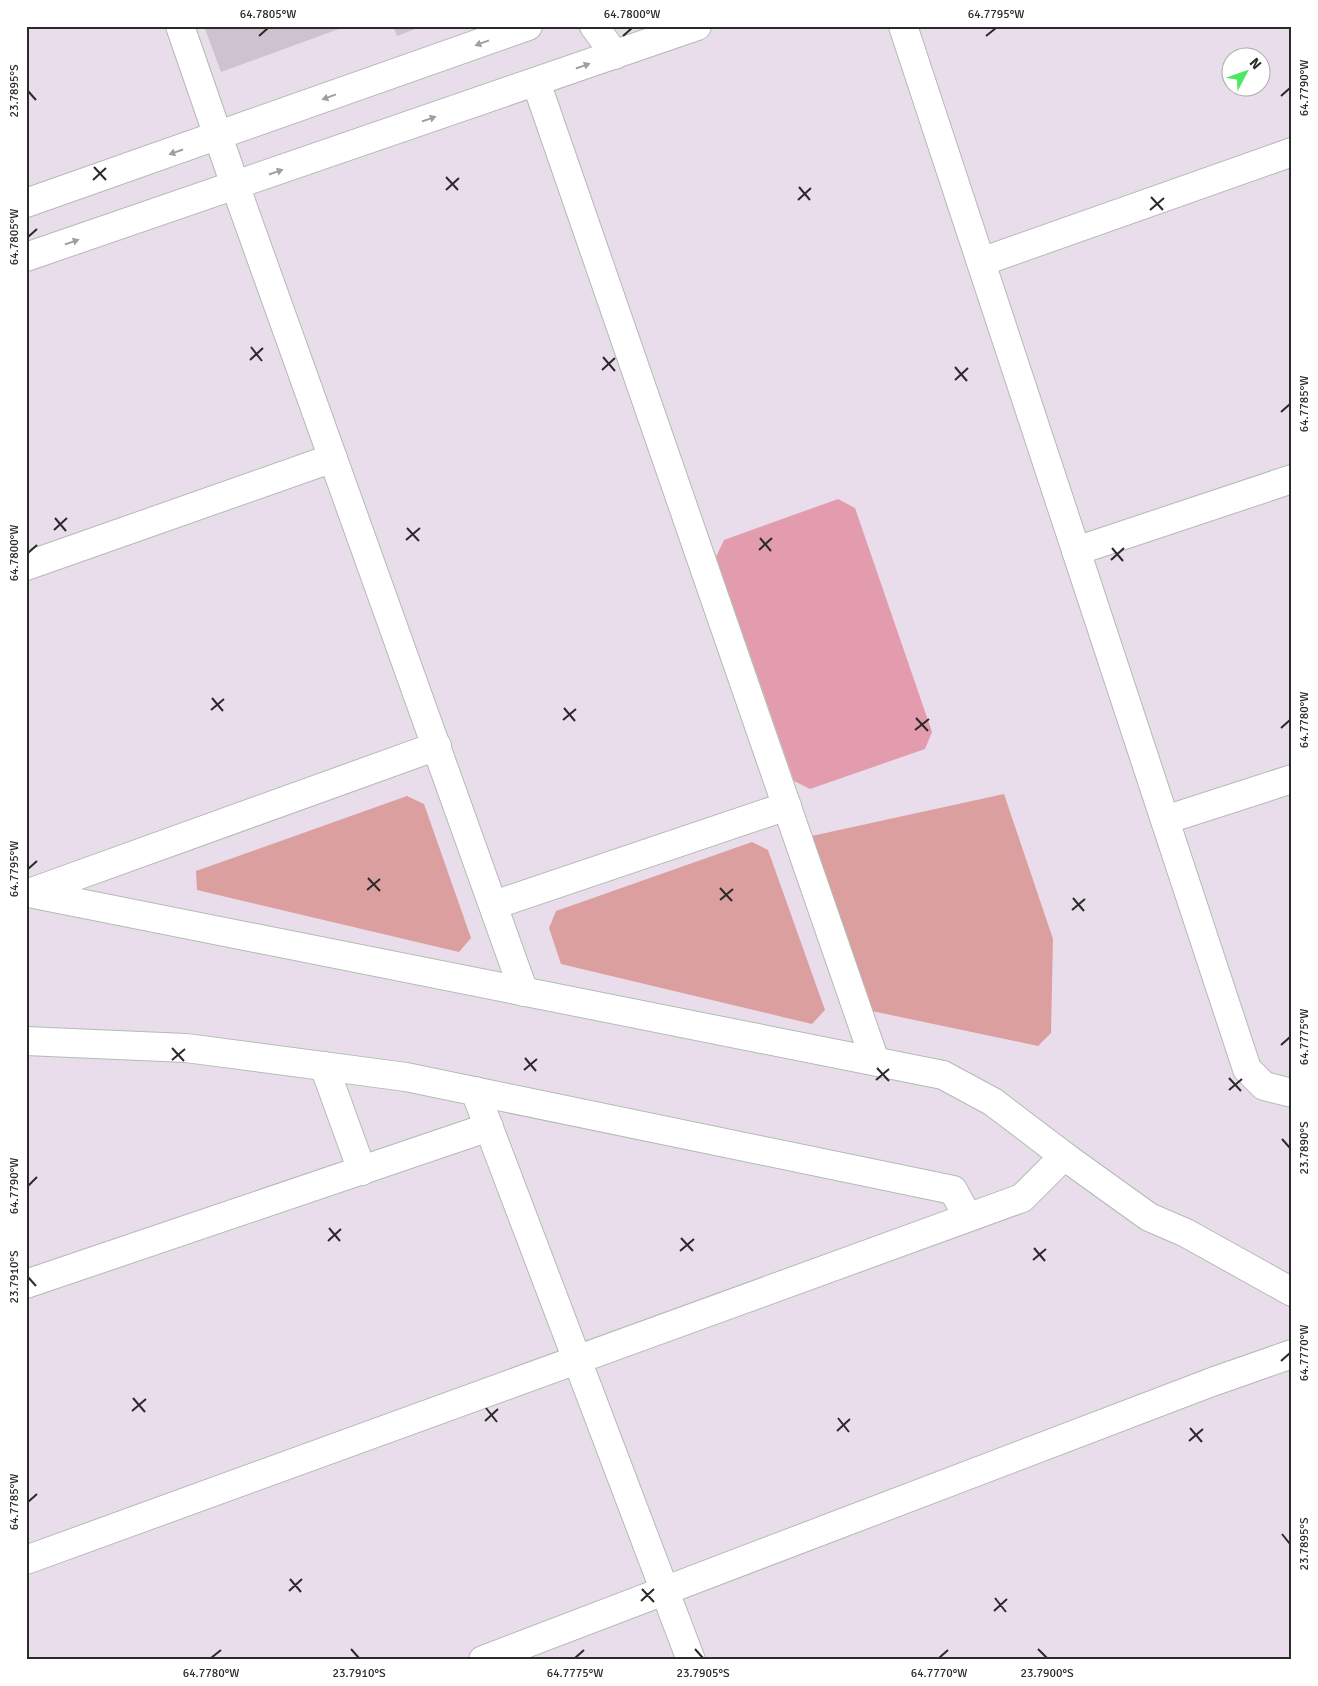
<svg xmlns="http://www.w3.org/2000/svg" width="1318" height="1686" font-family="Signika,sans-serif">
<style>
.green{fill:#dc9fa0}
.pitch{fill:#e29cad}
.building{fill:#cdc2cd}
.lines{fill:none;stroke-linecap:round;stroke-linejoin:round}
.street-casing{stroke:#b1bcb3;stroke-width:30}
.street{stroke:#fff;stroke-width:28}
.oneway{fill:#9f9f9f}
.ticks{fill:none;stroke:#2a2a2a;stroke-width:2}
.neatline{fill:none;stroke:#2a2a2a;stroke-width:2}
.ticks-label{font-size:12px;text-anchor:middle;fill:#2a2a2a}
</style>
<rect width="100%" height="100%" fill="#e9ddeb"/>
<g class="green">
<polygon points="1004,794 1053,939 1051,1033 1038,1046 867,1010 807,837"/>
<polygon points="407,796 424,804 471,938 459,952 197,890 196,871"/>
<polygon points="752,842 768,850 825,1010 812,1024 561,964 549,928 556,911"/>
</g>
<polygon class="pitch" points="838,499 855,508 932,732 925,749 810,789 794,781 716,557 724,540"/>
<g class="building">
<polygon points="204,26 347,26 221,72"/>
<polygon points="393,26 423,26 397,36"/>
</g>
<g class="lines">
<defs>
<g id="street">
<polyline points="180,26 235,185 524,992"/>
<polyline points="594,26 615,55"/>
<polyline points="903,26 1247,1069 1264,1086 1292,1093"/>
<polyline points="536,82 875,1061"/>
<polyline points="26,203 528,26"/>
<polyline points="26,257 697,26"/>
<polyline points="981,262 1292,152"/>
<polyline points="1076,551 1292,479"/>
<polyline points="26,566 333,458"/>
<polyline points="1165,820 1292,779"/>
<polyline points="29,893 943,1075 993,1102 1064,1156 1149,1217 1186,1233 1292,1292"/>
<polyline points="29,893 437,746"/>
<polyline points="494,905 787,806"/>
<polyline points="26,1041 186,1048 406,1077 953,1190 968,1217"/>
<polyline points="324,1066 362,1171"/>
<polyline points="475,1091 691,1660"/>
<polyline points="26,1284 489,1127"/>
<polyline points="26,1560 1022,1198 1064,1156"/>
<polyline points="483,1660 1212,1382 1292,1354"/>
</g>
</defs>
<use href="#street" class="street-casing"/>
<use href="#street" class="street"/>
</g>
<defs><path id="oneway-solid" d="M-6-.8H1V-3.2L6.5 0L1 3.2V.8H-6Z" transform="scale(1.25)"/></defs>
<g class="oneway">
<use href="#oneway-solid" transform="translate(482 43) rotate(160)"/>
<use href="#oneway-solid" transform="translate(583 66) rotate(-19)"/>
<use href="#oneway-solid" transform="translate(329 97) rotate(160)"/>
<use href="#oneway-solid" transform="translate(429 119) rotate(-19)"/>
<use href="#oneway-solid" transform="translate(176 152) rotate(161)"/>
<use href="#oneway-solid" transform="translate(276 172) rotate(-19)"/>
<use href="#oneway-solid" transform="translate(72 242) rotate(-19)"/>
</g>
<path class="ticks" d="M259 36 268 28M623 36 632 28M986 36 996 28M28 91 36 100M1281 96 1290 88M94 167 106 180M446 177 458 190M93 180 106 168M799 187 810 200M446 190 459 178M1151 197 1163 210M798 200 811 188M1150 210 1164 198M28 237 37 229M251 347 262 361M603 357 615 371M250 360 263 348M955 367 967 381M602 370 615 358M955 380 968 368M1281 412 1290 404M55 518 66 531M407 528 419 541M54 530 67 518M760 538 771 551M406 540 420 528M1112 548 1123 561M759 550 772 538M28 553 37 545M1111 560 1124 548M212 698 223 711M564 708 575 721M211 710 224 699M916 718 928 731M563 720 576 709M1281 728 1290 720M915 730 929 719M28 869 37 861M368 878 380 891M720 888 732 901M367 890 380 879M1073 898 1084 911M720 900 733 889M1072 910 1085 899M1281 1045 1290 1037M172 1048 184 1061M525 1058 536 1071M172 1060 185 1049M877 1068 889 1081M524 1070 537 1059M1229 1078 1241 1091M876 1080 889 1069M1229 1090 1242 1079M1282 1139 1290 1148M28 1186 37 1177M329 1228 340 1241M681 1238 693 1251M328 1241 341 1229M1034 1248 1045 1261M680 1251 694 1239M1033 1260 1046 1249M28 1277 36 1286M1281 1361 1290 1353M133 1398 145 1412M486 1408 497 1422M132 1411 146 1399M838 1418 849 1432M485 1421 498 1409M1190 1428 1202 1442M837 1431 850 1419M1189 1441 1203 1429M28 1502 37 1494M1282 1534 1290 1544M290 1579 301 1592M642 1589 654 1602M289 1591 302 1579M995 1598 1006 1612M641 1601 654 1589M994 1611 1007 1599M351 1649 359 1658M695 1649 703 1658M1038 1649 1047 1658M211 1658 221 1650M575 1658 584 1650M939 1658 948 1650"/>
<rect width="1318" height="1686" fill="none" stroke="#ffffff" stroke-width="55"/>
<g transform="translate(1246 72) rotate(49)"><circle r="24" fill="#ffffff" stroke="#aaaaaa"/>
<path d="M0-4L9 19L0 12L-9 19Z" fill="#4de863"/>
<text y="-8" font-size="14" font-weight="bold" text-anchor="middle" fill="#2a2a2a">N</text>
</g>
<rect x="28" y="28" width="1262" height="1630" class="neatline"/>
<g class="ticks-label">
<text x="268" y="18">64.7805°W</text>
<text x="632" y="18">64.7800°W</text>
<text x="996" y="18">64.7795°W</text>
<text transform="translate(1304 88) rotate(-90)" y="4">64.7790°W</text>
<text transform="translate(14 91) rotate(-90)" y="4">23.7895°S</text>
<text transform="translate(14 237) rotate(-90)" y="4">64.7805°W</text>
<text transform="translate(1304 404) rotate(-90)" y="4">64.7785°W</text>
<text transform="translate(14 553) rotate(-90)" y="4">64.7800°W</text>
<text transform="translate(1304 720) rotate(-90)" y="4">64.7780°W</text>
<text transform="translate(14 869) rotate(-90)" y="4">64.7795°W</text>
<text transform="translate(1304 1037) rotate(-90)" y="4">64.7775°W</text>
<text transform="translate(1304 1148) rotate(-90)" y="4">23.7890°S</text>
<text transform="translate(14 1186) rotate(-90)" y="4">64.7790°W</text>
<text transform="translate(14 1277) rotate(-90)" y="4">23.7910°S</text>
<text transform="translate(1304 1353) rotate(-90)" y="4">64.7770°W</text>
<text transform="translate(14 1502) rotate(-90)" y="4">64.7785°W</text>
<text transform="translate(1304 1544) rotate(-90)" y="4">23.7895°S</text>
<text x="211" y="1677">64.7780°W</text>
<text x="359" y="1677">23.7910°S</text>
<text x="575" y="1677">64.7775°W</text>
<text x="703" y="1677">23.7905°S</text>
<text x="939" y="1677">64.7770°W</text>
<text x="1047" y="1677">23.7900°S</text>
</g>
</svg>
